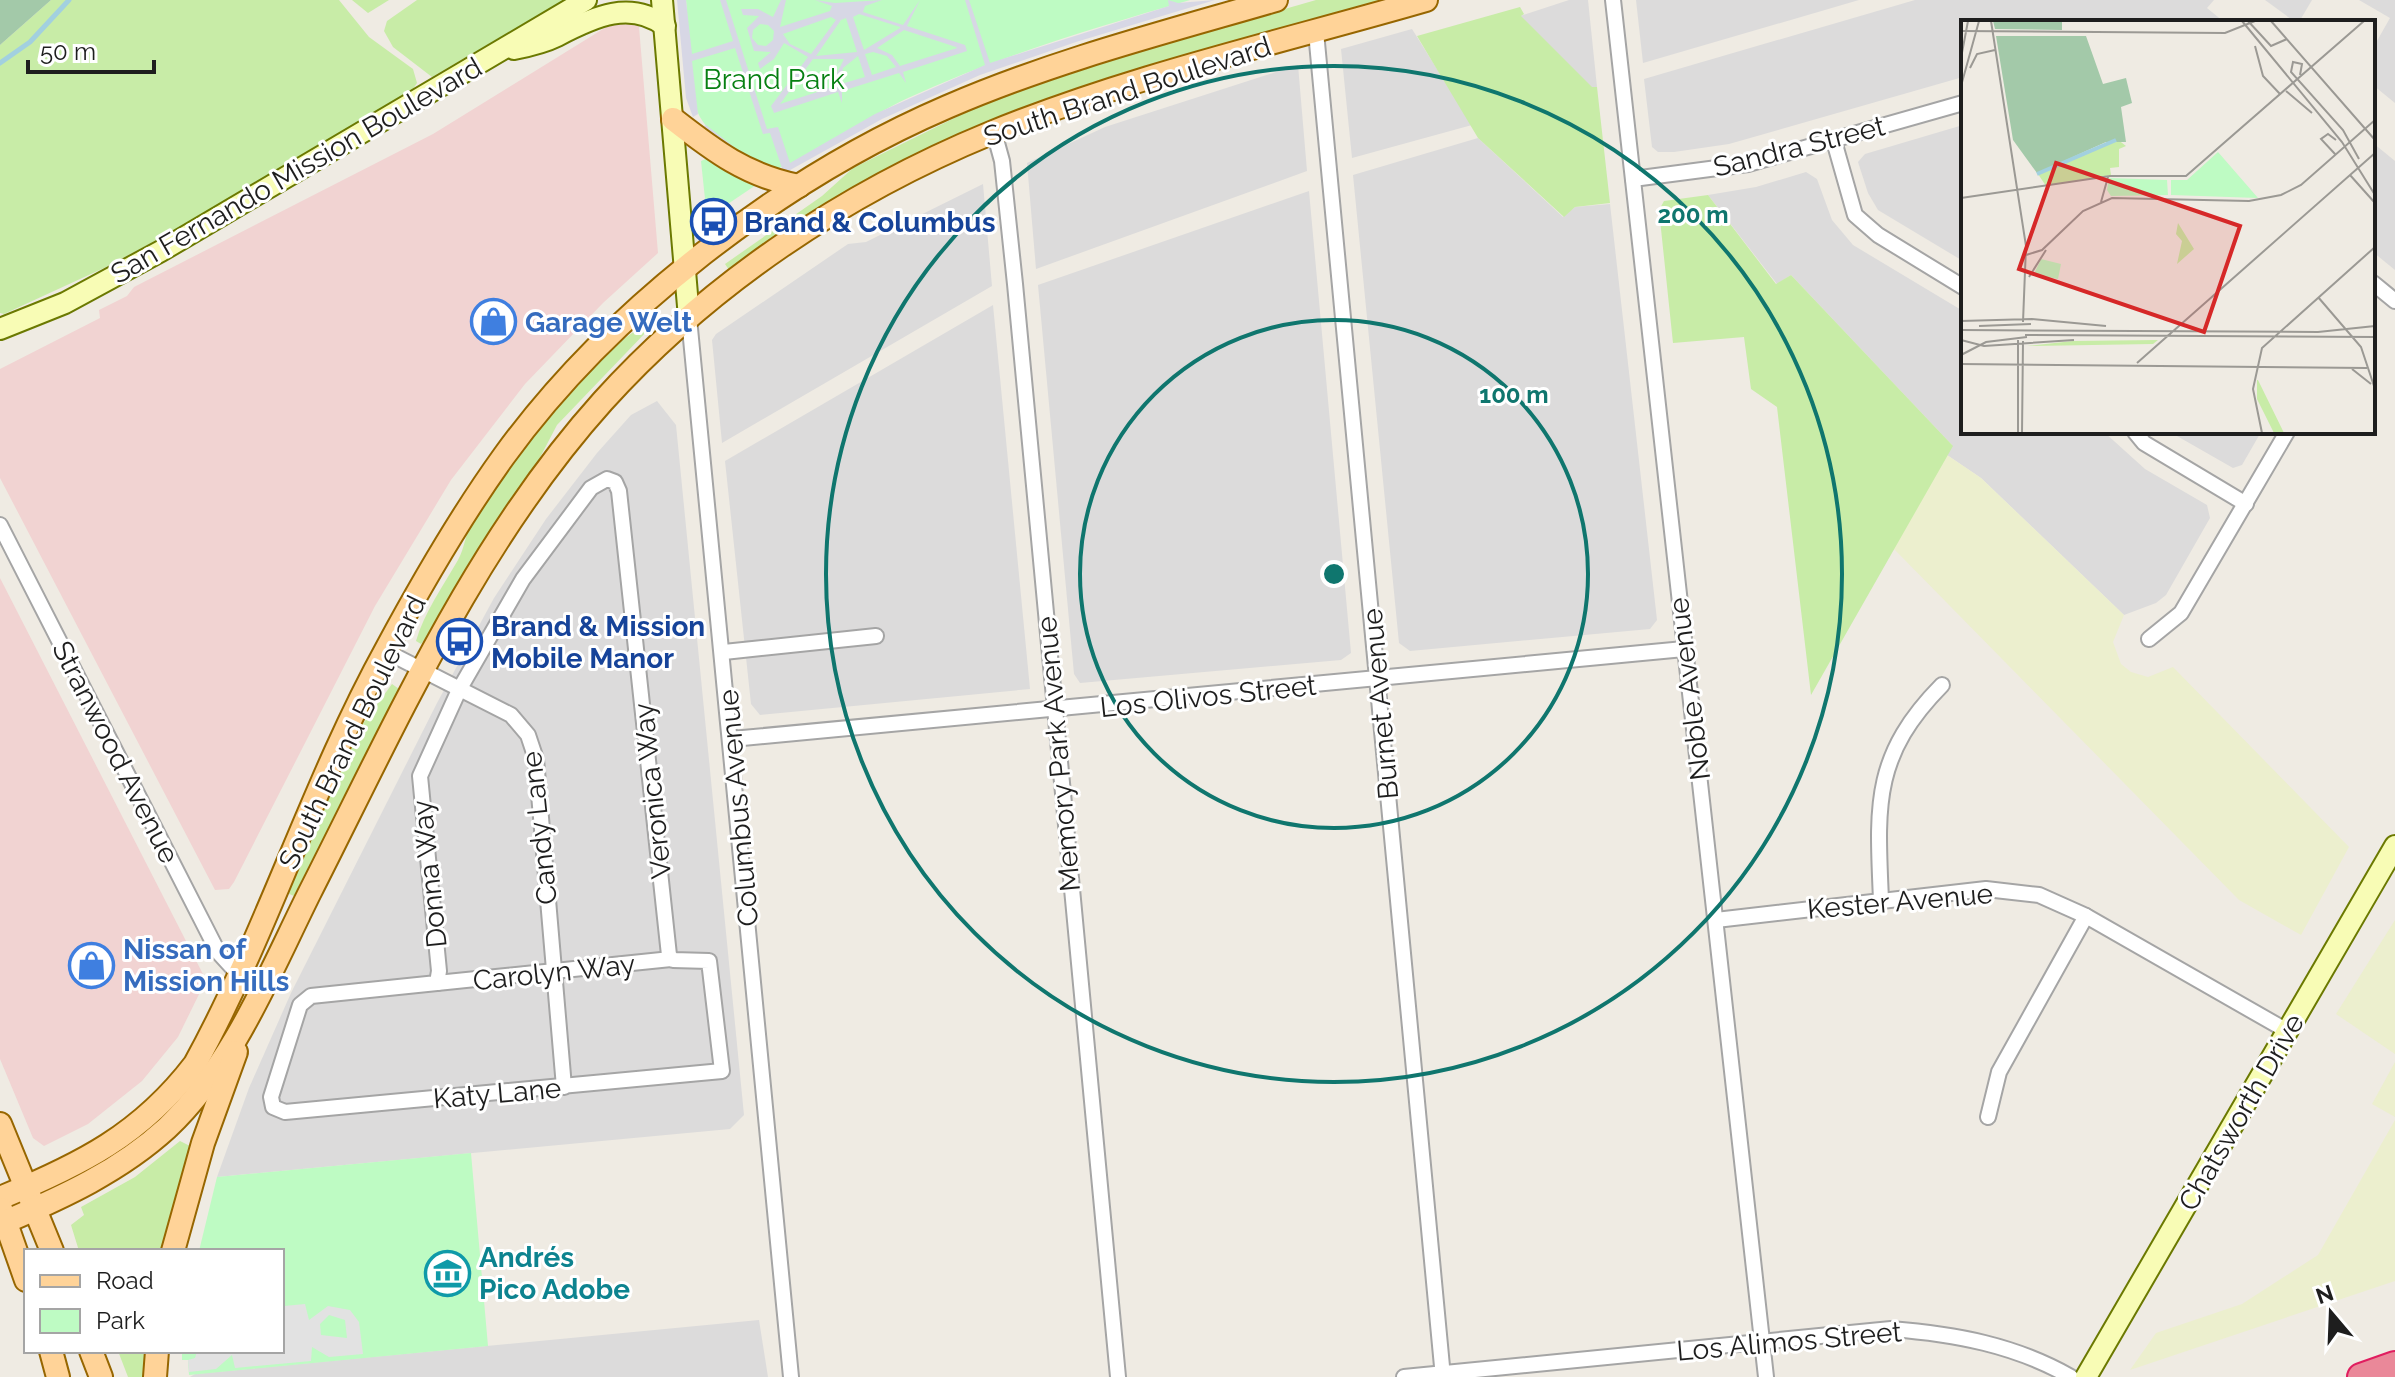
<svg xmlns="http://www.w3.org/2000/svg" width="2395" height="1377" font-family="Raleway,sans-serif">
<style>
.residential{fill:#dcdbdb}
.commercial{fill:#f1d3d2}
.farmland{fill:#ecefce}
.grass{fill:#c8eca7}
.cemetery{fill:#a3c9a9}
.park{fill:#befbc3}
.parking{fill:#e2e2e2;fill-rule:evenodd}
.plaza{fill:#d7d7e5;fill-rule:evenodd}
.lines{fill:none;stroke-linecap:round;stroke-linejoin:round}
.stream{stroke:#a2d0df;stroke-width:5}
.minor-casing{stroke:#a5a5a5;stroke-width:18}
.secondary-casing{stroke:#6b7901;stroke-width:24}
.primary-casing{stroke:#976600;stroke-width:26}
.motorway-casing{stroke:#e01d5f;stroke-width:30}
.minor{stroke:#fff;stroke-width:14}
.secondary{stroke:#f8fcb5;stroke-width:20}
.primary{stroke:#ffd398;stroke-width:22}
.motorway{stroke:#ea8899;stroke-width:26}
.ring{fill:none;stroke:#0f766e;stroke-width:4}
.labels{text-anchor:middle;stroke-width:6;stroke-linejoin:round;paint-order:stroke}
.park-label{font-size:28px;fill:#078012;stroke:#fff}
.street-label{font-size:28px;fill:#1e1e1e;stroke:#fff}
.transit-label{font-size:28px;font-weight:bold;fill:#164399;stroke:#fff;text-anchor:start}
.shop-label{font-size:28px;font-weight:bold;fill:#366cbe;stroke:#fff;text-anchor:start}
.culture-label{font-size:28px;font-weight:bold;fill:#0d838f;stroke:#fff;text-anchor:start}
.inset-river{fill:none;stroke:#a2d0df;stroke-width:4}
.inset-road{fill:none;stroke:#9b9994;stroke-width:2}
.view{fill:#d62828;fill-opacity:0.15;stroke:#d62828;stroke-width:4}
.inset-edge{fill:none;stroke:#1e1e1e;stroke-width:4}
.centre{fill:#0f766e;stroke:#fff;stroke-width:4}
.ring-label{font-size:24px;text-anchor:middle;font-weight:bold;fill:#0f766e;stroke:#fff;stroke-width:6;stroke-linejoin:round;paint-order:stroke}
</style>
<rect width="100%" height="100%" fill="#efebe3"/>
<g class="residential">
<polygon points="1569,0 1588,0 1597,87 1592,88 1520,16"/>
<polygon points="1636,0 1859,0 1643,63"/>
<polygon points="1915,0 2214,0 2207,8 2224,22 1963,22 1963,77 1729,144 1674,152 1658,152 1652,147 1644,79"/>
<polygon points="2265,0 2312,0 2299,22 2295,22"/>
<polygon points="2359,0 2395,0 2395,103 2373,85 2373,48 2390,18"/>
<polygon points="1412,29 1472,125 1352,158 1341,49"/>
<polygon points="1298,65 1307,171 1036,269 1027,163 1105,127"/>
<polygon points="1963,125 1963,261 1878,210 1868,193 1858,162 1865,154"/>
<polygon points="1478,138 1563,217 1575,207 1610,204 1657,620 1650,629 1410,651 1399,643 1353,175"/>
<polygon points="2373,143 2395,161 2395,270 2373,252"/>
<polygon points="1806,172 1817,179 1832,220 1853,245 1963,311 1963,432 2104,432 2145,469 2207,505 2210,518 2166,595 2156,603 2124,615 1981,478 1947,455 1952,445 1791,275 1777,284 1708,195 1756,187"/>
<polygon points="983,184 992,286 722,443 712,340 716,334 848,244 866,242"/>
<polygon points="1309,191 1351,653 1341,660 1080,683 1074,674 1038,285"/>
<polygon points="993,305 1030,689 760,715 751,704 725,461"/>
<polygon points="657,401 676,425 744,1115 730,1129 217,1177 249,1088 291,993 437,703 494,598 546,519 597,453 631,415"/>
<polygon points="2170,432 2261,432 2242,465 2233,468"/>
<polygon points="759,1320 768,1377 190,1377 195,1374"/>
</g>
<g class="commercial">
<polygon points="616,21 637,23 639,27 658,253 603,303 525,384 451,480 375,606 234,882 229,889 215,890 0,478 0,369 100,318 99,310 127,296 134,287 433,134"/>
<polygon points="0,578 206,980 178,1037 142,1081 88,1124 44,1146 33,1138 0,1059"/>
</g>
<g class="farmland">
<polygon points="1947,455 1981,478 2124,615 2113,642 2121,664 2131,672 2148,677 2173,667 2349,847 2301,935 2239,900 1893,548"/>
<polygon points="2395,920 2395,1054 2336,1014"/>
<polygon points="2395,1062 2395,1117 2372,1104"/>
<polygon points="2395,1120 2395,1281 2130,1370 2156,1333 2242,1304 2318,1255"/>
</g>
<g class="grass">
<polygon points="51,0 339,0 369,37 413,69 417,83 413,89 179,228 104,268 4,314 0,313 0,45"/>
<polygon points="352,0 389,0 368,13"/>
<polygon points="417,0 564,0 432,77 393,47 384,31 387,21"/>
<polygon points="1316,0 1387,0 1079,90 737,266 729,270 725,264 822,196 853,168 987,102 1088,66"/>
<polygon points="1520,7 1524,14 1521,16 1592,87 1597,87 1610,203 1575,207 1564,217 1478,138 1417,36"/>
<polygon points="1708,195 1776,284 1791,275 1953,446 1811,695 1777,407 1751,389 1744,337 1673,343 1659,210 1664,201"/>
<path d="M645 325 649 329 557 425 535 467 470 561 425 639 421 644 416 641C424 613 443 586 458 560 465 548 465 533 473 520 505 470 594 351 645 325Z"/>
<polygon points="392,684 399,689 294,896 287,893 359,729"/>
<polygon points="180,1141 190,1146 162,1251 79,1251 71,1225 84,1215 81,1207 135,1177"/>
<polygon points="118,1351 146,1351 143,1377 128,1377"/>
</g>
<polygon class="cemetery" points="0,0 51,0 0,45"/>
<g class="park">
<path d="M686 0H1190C1094 28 999 56 908 98 866 117 819 154 779 168 751 164 710 140 698 113 688 91 689 27 686 0Z"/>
<polygon points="708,158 756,185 707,218 701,161"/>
<polygon points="471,1153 488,1346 189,1375 188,1360 182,1360 182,1351 282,1351 282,1251 199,1251 217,1177"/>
</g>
<path class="parking" d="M305 1304 309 1320 328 1306 350 1310 359 1322 363 1354 329 1357 312 1347 311 1361 235 1368 232 1355 216 1369 189 1372 188 1360 195 1358 197 1351H282L284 1306ZM329 1315 345 1320 347 1338 321 1335 320 1324Z"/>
<g class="plaza">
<polygon points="677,0 686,0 692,54 733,41 720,0 726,0 767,129 778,127 790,163 875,114 985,65 965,0 969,0 990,63 1169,6 1168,0 1178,3 1215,0 1076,42 980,75 882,119 783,174 768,172 701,129 706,125 743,154 770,167 782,168 770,133 763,134 735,48 692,61 698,114 693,117 686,98"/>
<path d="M781 0H786L780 27 830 11 832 6 815 0 835 3 882 0 865 6 863 12 903 25 920 0 907 26 965 45 967 51 903 72 906 83 899 73 842 91V103L838 92 774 113 771 106 808 57 784 43 774 59 760 69 758 63 771 52 754 51 747 28 759 16 743 15 741 9H758L773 17ZM859 14 900 27V28L864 50 853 17ZM831 17 836 20 811 54 790 44 783 34ZM846 18 857 52 816 56 841 20ZM760 24 768 25 774 31 773 40 766 46 758 45 752 38 753 30ZM904 30 956 47 957 48 900 66 892 55 877 48ZM873 52 887 56 896 67 872 75 865 54ZM858 56 865 77 841 84 843 68ZM813 59H844L836 75V86L780 104Z"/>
</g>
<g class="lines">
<polyline class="stream" points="0,63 30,42 69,0"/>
<defs>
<g id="minor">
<polyline points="1613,0 1766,1377"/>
<polyline points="1316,32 1443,1377"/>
<polyline points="994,132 1002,161 1015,284 1118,1377"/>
<polyline points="1834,141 1855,215 1878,235 1963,287"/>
<polyline points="1633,179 1748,164 1963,103"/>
<polyline points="2373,283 2395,301"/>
<polyline points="689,318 791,1377"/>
<polyline points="2135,432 2144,443 2246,504"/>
<polygon points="607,479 615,482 619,491 669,955 673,960 709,961 722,1071 285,1112 273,1107 271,1097 300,1005 311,996 437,983 439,971 420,776 459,690 523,579 591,488"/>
<polyline points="0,525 218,952 239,975"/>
<polyline points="2149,639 2181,613 2287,432"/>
<polyline points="385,651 511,715 528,735 536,759 564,1087"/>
<polyline points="724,652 876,636"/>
<polyline points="732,739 1684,649"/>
<path d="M1881 900C1877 806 1872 756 1942 685"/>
<polyline points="1716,920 1986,889 2039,895 2086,916 2289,1032"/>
<polyline points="437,983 671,959"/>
<polyline points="1988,1117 1999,1072 2086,916"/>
<path d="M1404 1377 1891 1329C1955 1334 2015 1345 2071 1377"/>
</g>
<g id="secondary">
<polyline points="662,0 689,318"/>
<path d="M514 49C529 46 543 43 557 36 595 16 631 0 665 26"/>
<polyline points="0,329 65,303 161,251 586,0"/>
<polyline points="2086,1377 2395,846"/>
</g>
<g id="primary">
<path d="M673 119C714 151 747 176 799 186"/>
<polyline points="0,1124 52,1251"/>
<path d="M0 1198C80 1165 141 1135 195 1064 268 931 313 782 387 648 422 583 460 517 504 456 610 310 782 178 947 107 1053 61 1166 32 1276 0"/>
<polyline points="1,1209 26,1280"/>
<path d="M5 1222C63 1197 120 1171 167 1128 233 1066 270 972 310 892 396 723 475 543 603 401 709 284 845 193 991 133 1130 76 1281 42 1426 0"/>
<polyline points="173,1251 203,1143 236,1052"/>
<polyline points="51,1351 58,1377"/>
<polyline points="91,1351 101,1377"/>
<polyline points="155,1377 157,1351"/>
</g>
<polyline id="motorway" points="2361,1377 2395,1365"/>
</defs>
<use href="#minor" class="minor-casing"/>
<use href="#secondary" class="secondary-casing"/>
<use href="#primary" class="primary-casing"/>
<use href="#motorway" class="motorway-casing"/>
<use href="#minor" class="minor"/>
<use href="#secondary" class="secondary"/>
<use href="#primary" class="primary"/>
<use href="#motorway" class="motorway"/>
</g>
<g class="ring">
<circle cx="1334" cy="574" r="254"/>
<circle cx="1334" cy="574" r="508"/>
</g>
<defs>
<symbol id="bus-ring" viewBox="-11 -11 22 22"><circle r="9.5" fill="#fff" stroke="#1a4fb4" stroke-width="1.5"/><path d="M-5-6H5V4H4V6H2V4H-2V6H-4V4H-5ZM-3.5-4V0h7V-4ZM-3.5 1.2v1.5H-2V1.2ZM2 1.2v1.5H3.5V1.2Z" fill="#1a4fb4"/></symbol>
<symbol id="shop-ring" viewBox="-11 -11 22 22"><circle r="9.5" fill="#fff" stroke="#3f7fe0" stroke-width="1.5"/><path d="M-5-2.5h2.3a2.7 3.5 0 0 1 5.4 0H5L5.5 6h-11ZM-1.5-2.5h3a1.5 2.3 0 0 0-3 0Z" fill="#3f7fe0"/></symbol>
<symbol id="museum-ring" viewBox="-11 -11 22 22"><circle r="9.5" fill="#fff" stroke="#0f9aa8" stroke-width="1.5"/><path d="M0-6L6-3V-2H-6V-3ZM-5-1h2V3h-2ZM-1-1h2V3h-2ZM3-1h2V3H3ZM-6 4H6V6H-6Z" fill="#0f9aa8"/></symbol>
</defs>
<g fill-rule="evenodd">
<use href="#bus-ring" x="688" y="196" width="51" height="51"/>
<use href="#shop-ring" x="468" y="296" width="51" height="51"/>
<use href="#bus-ring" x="434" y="616" width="51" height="51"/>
<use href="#shop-ring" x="66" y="940" width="51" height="51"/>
<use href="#museum-ring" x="422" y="1248" width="51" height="51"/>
</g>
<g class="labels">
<g class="park-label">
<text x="774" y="89">Brand Park</text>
</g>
<g class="street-label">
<text transform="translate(1127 91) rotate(-18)" y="10">South Brand Boulevard</text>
<text transform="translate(1799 146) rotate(-14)" y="10">Sandra Street</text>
<text transform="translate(296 170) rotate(-30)" y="10">San Fernando Mission Boulevard</text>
<text transform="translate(1689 689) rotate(-97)" y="10">Noble Avenue</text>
<text transform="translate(1208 696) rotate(-6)" y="10">Los Olivos Street</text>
<text transform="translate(1380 704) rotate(-95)" y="10">Burnet Avenue</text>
<text transform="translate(352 732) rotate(-64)" y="10">South Brand Boulevard</text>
<text transform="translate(116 752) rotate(63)" y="10">Stranwood Avenue</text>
<text transform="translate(1058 754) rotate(-95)" y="10">Memory Park Avenue</text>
<text transform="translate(652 791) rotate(-96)" y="10">Veronica Way</text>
<text transform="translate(738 808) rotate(-95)" y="10">Columbus Avenue</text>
<text transform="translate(539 828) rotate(-96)" y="10">Candy Lane</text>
<text transform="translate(429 874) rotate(-96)" y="10">Donna Way</text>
<text transform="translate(1900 901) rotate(-5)" y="10">Kester Avenue</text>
<text transform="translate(554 972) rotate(-6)" y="10">Carolyn Way</text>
<text transform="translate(497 1093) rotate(-5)" y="10">Katy Lane</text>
<text transform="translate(2241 1112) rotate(-60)" y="10">Chatsworth Drive</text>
<text transform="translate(1789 1341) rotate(-5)" y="10">Los Alimos Street</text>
</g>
<g class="transit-label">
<text x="744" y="232">Brand &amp; Columbus</text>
<text x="491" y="636">Brand &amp; Mission<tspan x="491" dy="32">Mobile Manor</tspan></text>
</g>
<g class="shop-label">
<text x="525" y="332">Garage Welt</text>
<text x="123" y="959">Nissan of<tspan x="123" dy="32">Mission Hills</tspan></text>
</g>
<g class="culture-label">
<text x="479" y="1267">Andrés<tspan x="479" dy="32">Pico Adobe</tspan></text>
</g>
</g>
<g transform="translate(1961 20)">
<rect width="414" height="414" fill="#efebe3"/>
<path d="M156 119 165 126 158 129V147L149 148 150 155 85 166 75 151ZM217 203 233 229 216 244 221 221 215 214ZM197 320 192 324 66 326 112 321ZM296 360H297L323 413H313L296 379Z" fill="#c8eca7"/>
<path d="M32 1H101V10L34 9ZM35 16H125L142 64 165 58 171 83 160 87 165 122H145L76 153 52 120Z" fill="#a3c9a9"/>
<path d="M257 132 297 178 210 175V160H226ZM148 158 206 160 207 175 150 176 146 170ZM80 239 100 244 97 259 73 254Z" fill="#befbc3"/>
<path class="inset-river" d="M76 154 155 120"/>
<path class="inset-road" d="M30 1 65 226 62 302M281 1 381 122 414 175M287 1 310 26 326 19M310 1 414 120M0 11 264 13 294 1M294 26 302 56 319 74M0 38 7 1M9 48 16 34 34 30M339 55 341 44 332 42 330 52 382 110 398 139M0 66 18 1M325 71 351 93M374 134 360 119 367 114 375 120M389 155 414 183M0 178 149 156H225L403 1M140 182 147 157M65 235 81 230 122 191 151 178 288 181 320 175 340 165 414 100M68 257 85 230M357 277 400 327 414 369M0 301 71 299 145 306M18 306 70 304M0 310 357 312 414 306M64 315 414 317M0 320 23 326 113 320M0 335 25 322 66 317M176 343 414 133M0 344 406 348M391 349 410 364M57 413V320M61 413 62 321M301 413 292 369 301 328 414 227"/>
<path class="view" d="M95 143 279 206 243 312 58 249Z"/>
<rect width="414" height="414" class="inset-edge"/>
</g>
<circle cx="1334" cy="574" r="12" class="centre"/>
<g class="ring-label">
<text x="1693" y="223">200 m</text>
<text x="1514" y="403">100 m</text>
</g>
<rect x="24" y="1249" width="260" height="104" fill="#ffffff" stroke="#a5a5a5" stroke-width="2"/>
<rect x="40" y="1275" width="40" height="12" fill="#ffd398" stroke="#a5a5a5" stroke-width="2"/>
<text x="96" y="1289" font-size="24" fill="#1e1e1e">Road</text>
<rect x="40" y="1309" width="40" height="24" fill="#befbc3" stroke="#a5a5a5" stroke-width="2"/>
<text x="96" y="1329" font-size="24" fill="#1e1e1e">Park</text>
<g transform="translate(2331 1313) rotate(341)" stroke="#ffffff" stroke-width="6" paint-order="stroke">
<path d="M0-6L14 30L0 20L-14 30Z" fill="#1e1e1e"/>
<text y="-12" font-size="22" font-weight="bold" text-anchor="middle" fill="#1e1e1e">N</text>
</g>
<path d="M28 60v12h126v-12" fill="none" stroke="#1e1e1e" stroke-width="4"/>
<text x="40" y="60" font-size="24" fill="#1e1e1e" stroke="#ffffff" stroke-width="6" paint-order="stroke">50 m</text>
</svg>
